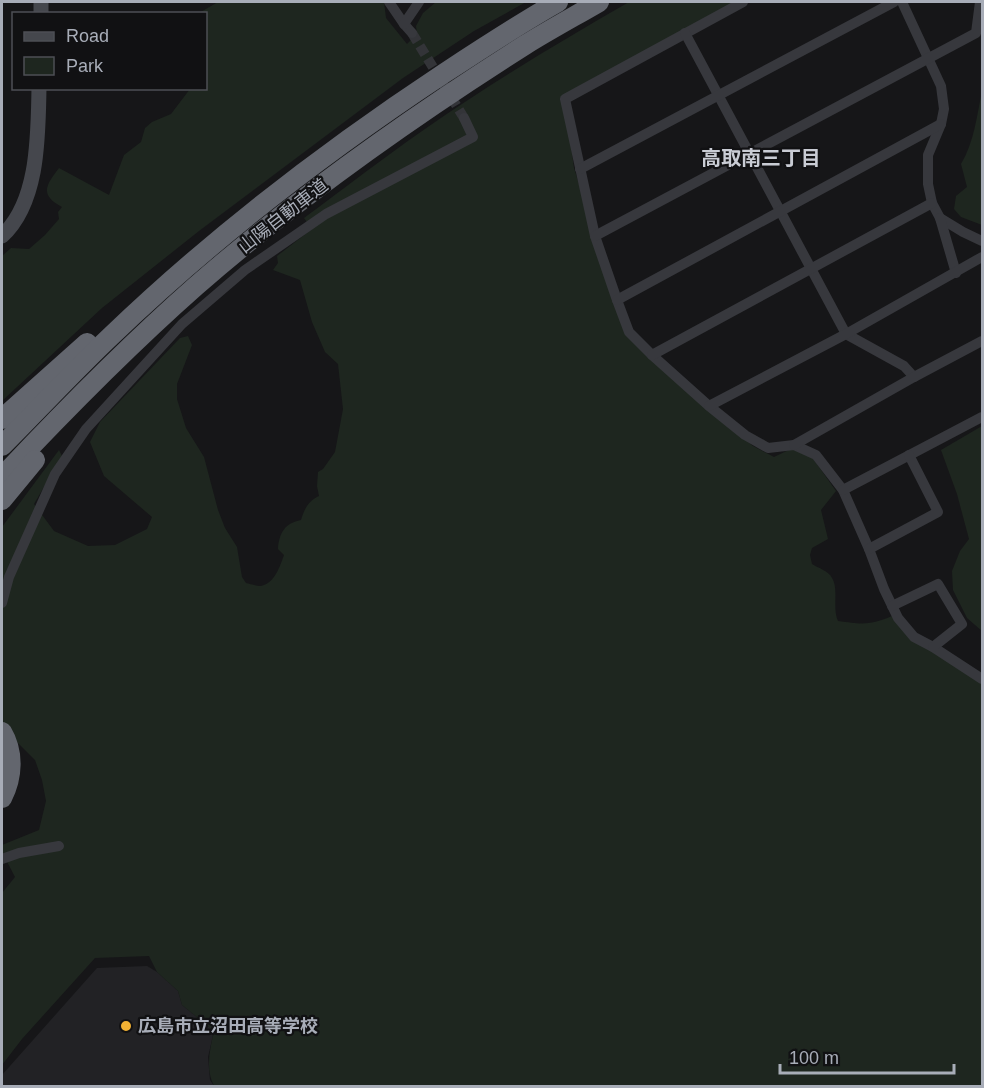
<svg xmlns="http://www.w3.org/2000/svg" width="984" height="1088" font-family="Helvetica,'Noto Sans JP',sans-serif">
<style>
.built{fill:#222225}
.green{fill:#1e261f}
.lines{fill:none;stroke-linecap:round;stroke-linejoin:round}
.street-tunnel{stroke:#333438;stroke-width:10;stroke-dasharray:10 5;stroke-linecap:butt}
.street{stroke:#37383d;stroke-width:10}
.secondary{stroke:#45474d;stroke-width:15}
.highway{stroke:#63666e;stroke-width:20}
.poi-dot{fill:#f2b134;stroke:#111113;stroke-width:2}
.labels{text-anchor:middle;stroke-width:4.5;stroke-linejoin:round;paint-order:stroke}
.street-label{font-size:18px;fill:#a8adb8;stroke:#111113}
.poi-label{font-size:18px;font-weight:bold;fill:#a8adb8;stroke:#111113;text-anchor:start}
.neighbourhood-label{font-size:20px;font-weight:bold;fill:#c9ccd4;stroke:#111113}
</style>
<rect width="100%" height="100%" fill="#161618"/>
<polygon class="built" points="147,966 157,972 178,991 182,1005 214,1031 208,1057 210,1080 214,1086 2,1086 2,1075 97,968"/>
<g class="green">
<path d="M218 2H384L386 18 407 44 417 34 416 26 423 13 436 2H526L474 31 403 78 199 231 102 308 2 401V256L11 248 29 249 45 235 59 219 58 212 62 207C39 195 46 185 59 168L109 195 124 155 141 142 145 128 152 122 171 114 190 89 206 88V14L199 13Z"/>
<path d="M629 2H736L564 96 574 168 625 331 647 356 753 446 774 457 793 448 812 457 836 491 821 510 828 539 812 548 810 555 812 564C818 568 829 571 832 578 839 589 832 608 838 621 861 624 869 626 892 616L982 680V1086H214C205 1069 210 1049 214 1031L182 1005 178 991 157 972 149 956 95 958 22 1039 2 1065V893L15 877 2 852V845L39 830 46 801 42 780 35 760 16 741 2 720V527L59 450 62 456 34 504 54 531 88 546 115 545 147 529 152 517 104 476 90 442 100 422 180 338 188 336 192 345 177 384V399L186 428 204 457 218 510 225 528 237 547 242 577 246 583C250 584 257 586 261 586 275 583 280 566 284 555L278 549C279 533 285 523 301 520 304 510 308 501 319 496L317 486 318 472 323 469 335 452 343 409 338 364 325 352 312 322 300 280 273 270 278 263 277 256 312 229 304 218C358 178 412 136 468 100 521 65 575 33 629 2Z"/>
<path d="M982 91V225L961 217 954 209 956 196 967 187 961 164C974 143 977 115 982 91Z"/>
<polygon points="982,426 982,631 967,618 953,590 952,571 960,551 969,539 957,494 941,450"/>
</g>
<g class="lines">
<polyline class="street-tunnel" points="412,33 464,118"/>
<g class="street">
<polyline points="389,2 404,24 412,33"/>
<polyline points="743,2 565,99 595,236 617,300 629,332 652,355 709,406 745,435 768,448 794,445 816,455 843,490 869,549 884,589 898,618 914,637 933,647 982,679"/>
<polyline points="902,2 941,86 944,109 941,124 928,155 928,184 932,203 940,218 963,232 982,241"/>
<polyline points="404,24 419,2"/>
<polyline points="685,33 846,334 904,366 914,377"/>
<polyline points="580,169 894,2"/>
<polyline points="940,218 956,273"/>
<polyline points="595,236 976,33 980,2"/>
<polyline points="617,300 941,124"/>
<polyline points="652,355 932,203"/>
<polyline points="709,406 846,334 982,257"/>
<polyline points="794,445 914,377 982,341"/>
<polyline points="843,490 982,417"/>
<polyline points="869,549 938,512 909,455"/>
<polyline points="2,603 9,577 55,474 86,429 182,324 245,270 326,214 473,137 464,118"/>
<polyline points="892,606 938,584 962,624 933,647"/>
<polyline points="2,859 19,853 59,846"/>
</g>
<g class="secondary">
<polyline points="41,14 41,2"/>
<path d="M2 236C39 202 38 135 39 88"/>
</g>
<g class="highway">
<polyline points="2,419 87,343"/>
<path d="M2 446C38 410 73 372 111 336 212 239 325 152 443 74 481 49 519 24 558 2"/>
<path d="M2 477C64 411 128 346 196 286 298 197 410 118 525 45 549 30 575 16 599 2"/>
<polyline points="2,500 35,460"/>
<path d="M2 732C14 752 13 777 2 798"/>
</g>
</g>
<circle class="poi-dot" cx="126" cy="1026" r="6"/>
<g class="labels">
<g class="street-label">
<text transform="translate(283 216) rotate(-38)" y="6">山陽自動車道</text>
</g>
<g class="poi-label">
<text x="138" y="1032">広島市立沼田高等学校</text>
</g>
<g class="neighbourhood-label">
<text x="761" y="165">高取南三丁目</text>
</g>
</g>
<rect width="984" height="1088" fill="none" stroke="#a8adb8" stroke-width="6"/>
<rect x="12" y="12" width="195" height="78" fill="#111113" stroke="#4d4f55" stroke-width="1.5"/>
<rect x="24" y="32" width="30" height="9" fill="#45474d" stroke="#4d4f55" stroke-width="1.5"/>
<text x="66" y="42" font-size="18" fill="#a8adb8">Road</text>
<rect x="24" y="57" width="30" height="18" fill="#1e261f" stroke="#4d4f55" stroke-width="1.5"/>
<text x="66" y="72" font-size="18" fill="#a8adb8">Park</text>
<path d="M780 1064v9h174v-9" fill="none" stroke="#a8adb8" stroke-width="3"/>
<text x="789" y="1064" font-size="18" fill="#a8adb8" stroke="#111113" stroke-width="4.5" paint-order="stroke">100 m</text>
</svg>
